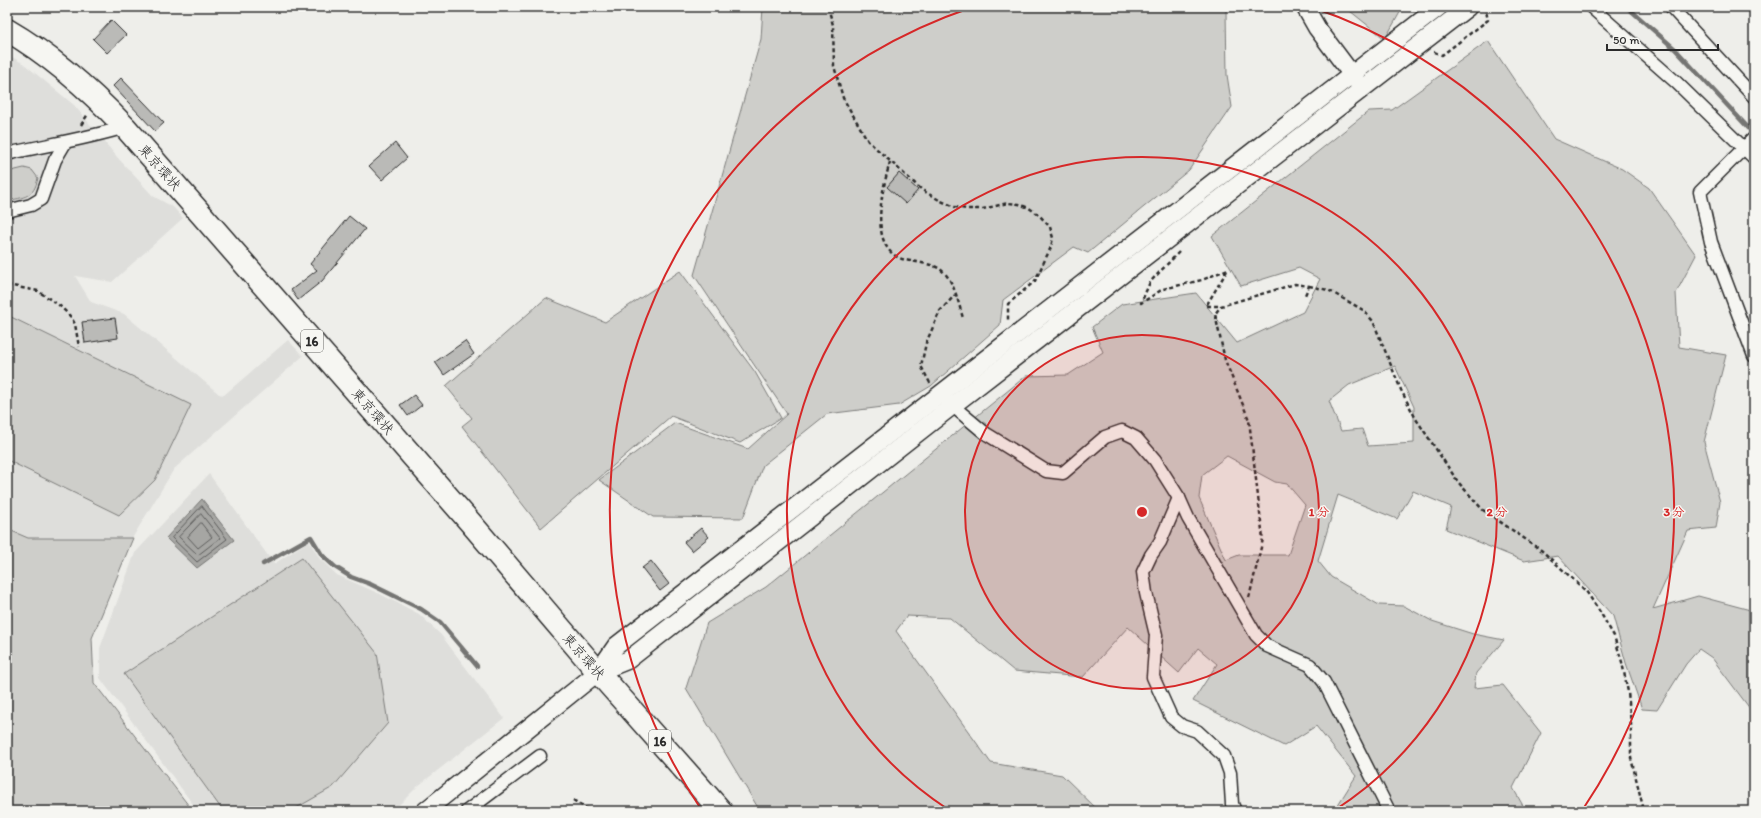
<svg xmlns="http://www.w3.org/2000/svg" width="1761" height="818" font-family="Itim,'Klee One',sans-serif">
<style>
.built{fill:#dededb}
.green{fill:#cececa;stroke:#7c7c7a;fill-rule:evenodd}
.water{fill:#a6a6a3;stroke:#757573}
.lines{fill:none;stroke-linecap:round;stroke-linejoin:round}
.shore{stroke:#5c5c5b;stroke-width:1}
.stream{stroke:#757573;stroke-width:4.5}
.building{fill:#babab7;stroke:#2b2b2b}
.street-casing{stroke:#2b2b2b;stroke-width:15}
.secondary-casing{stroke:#2b2b2b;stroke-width:20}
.highway-casing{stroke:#2b2b2b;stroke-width:25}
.path{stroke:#2b2b2b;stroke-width:2.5;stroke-dasharray:4 3;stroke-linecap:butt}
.street{stroke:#f6f6f2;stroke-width:12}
.secondary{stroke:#f6f6f2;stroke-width:17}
.highway{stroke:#f6f6f2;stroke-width:22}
.ring{fill:none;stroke:#d62828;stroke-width:2}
.labels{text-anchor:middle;stroke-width:3;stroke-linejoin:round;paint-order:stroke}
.shield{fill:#f6f6f2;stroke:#686867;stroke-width:1}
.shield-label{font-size:13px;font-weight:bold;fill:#2b2b2b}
.street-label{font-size:14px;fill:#2b2b2b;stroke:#f6f6f2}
.centre{fill:#d62828;stroke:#f6f6f2;stroke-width:2}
.ring-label{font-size:12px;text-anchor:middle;font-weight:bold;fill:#d62828;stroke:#f6f6f2;stroke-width:3;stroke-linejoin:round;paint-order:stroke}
</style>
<rect width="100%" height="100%" fill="#eeeeea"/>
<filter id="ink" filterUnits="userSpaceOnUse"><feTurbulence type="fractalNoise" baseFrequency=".025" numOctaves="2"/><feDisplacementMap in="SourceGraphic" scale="8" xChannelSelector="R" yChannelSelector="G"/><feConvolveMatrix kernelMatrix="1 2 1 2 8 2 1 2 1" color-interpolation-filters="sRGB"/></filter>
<g filter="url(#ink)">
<g class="built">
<polygon points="7,54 24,64 74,105 117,157 153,196 173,207 183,218 112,282 75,276 91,302 124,314 219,394 224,395 288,340 303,356 174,469 99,593 7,631"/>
<polygon points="209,474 274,564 309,541 320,559 337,575 380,594 419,614 441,635 504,718 418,786 393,811 190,811 195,807 100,678 100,648 135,553"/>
</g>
<g class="green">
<polygon points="763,7 1229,7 1226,11 1227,75 1232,107 1189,170 1088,253 1074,247 1003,300 1000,325 931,386 899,405 827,414 763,465 743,518 653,517 599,480 675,423 748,449 787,414 694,275 761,39"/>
<polygon points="1345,7 1403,7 1385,39"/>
<path d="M1488 41 1554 139 1622 169 1649 188 1696 255 1676 293 1679 347 1726 355 1704 442 1720 502 1716 528 1688 531 1653 609 1698 596 1754 611V730L1751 710 1712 658 1699 649 1686 664 1657 710 1642 709 1626 663 1613 616 1558 556 1524 561 1446 529 1451 507 1413 491 1397 519 1338 495 1318 561 1331 577 1379 605 1404 606 1432 621 1473 634 1504 640 1476 673 1474 688 1503 685 1541 733 1513 788 1526 811H1334L1356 776 1316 726 1284 746 1193 701 1217 664 1198 648 1179 673 1128 627 1083 677 1014 671 950 618 907 616 896 631 991 763 1062 775 1099 811H760L686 688 707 623 766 587 1026 376 1068 375 1103 352 1092 327 1122 304 1196 293 1237 343 1303 312 1320 279 1299 268 1241 286 1212 236 1369 111 1392 110ZM1395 366 1414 407V443L1368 446 1362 429 1341 431 1329 401 1349 385ZM1227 456 1275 482 1287 484 1305 505 1288 555H1239L1226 560 1199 498 1202 475Z"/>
<path d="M24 168 32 170 38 178C34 198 24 197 7 201V172Z"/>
<polygon points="680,271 755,372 781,418 740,443 671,416 541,528 462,426 472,418 446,386 546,298 605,322"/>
<polygon points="7,315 191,405 155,480 119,515 7,460"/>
<polygon points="7,529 28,538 133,538 92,638 94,683 189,806 183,811 7,811"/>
<polygon points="302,558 377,653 388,723 333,787 291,811 223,811 124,674"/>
</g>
<polygon class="water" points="202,499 234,540 197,568 166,538"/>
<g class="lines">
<g class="shore">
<polygon points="202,506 227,539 197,562 172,538"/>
<polygon points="201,514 220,538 198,555 179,537"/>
<polygon points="201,523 212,537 198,548 188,537"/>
</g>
<g class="stream">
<polyline points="1627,7 1675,49 1754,134"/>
<polyline points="263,564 311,537 322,555 335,567 351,577 370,584 421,609 440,622 477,666"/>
</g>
</g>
<g class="building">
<polygon points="111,20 126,35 107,53 93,39"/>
<polygon points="121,78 164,123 155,131 113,86"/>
<polygon points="395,143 407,158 382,180 369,166"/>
<polygon points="899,173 918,190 906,204 887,187"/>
<polygon points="349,216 365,229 322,281 298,300 291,290 317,270 310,264"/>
<polygon points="115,318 118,338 85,343 82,322"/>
<polygon points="465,341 474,354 444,375 435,362"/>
<polygon points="414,395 422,405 408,416 400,405"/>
<polygon points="701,528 709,537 692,551 684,542"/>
<polygon points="651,561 669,584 660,591 642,568"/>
</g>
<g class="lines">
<defs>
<g id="street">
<polyline points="1591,7 1677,83 1754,158"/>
<polyline points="1671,7 1754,97"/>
<polyline points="1754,138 1700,192 1711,242 1754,356"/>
<path d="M7 154C46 145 86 139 125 127"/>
<polyline points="7,211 31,205 41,199 55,160 65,143"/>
<polyline points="947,401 985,433 1046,471 1063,473 1105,437 1122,431 1136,438 1155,460 1179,498 1188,518 1256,635 1267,646 1310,665 1324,682 1389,811"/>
<polyline points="1179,498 1160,542 1151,555 1143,572 1146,593 1156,635 1153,677 1171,717 1182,726 1197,731 1224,756 1230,773 1232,804 1235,811"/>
<polyline points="467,811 540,756"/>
</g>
<g id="secondary">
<polyline points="1305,7 1317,28 1359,84"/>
<polyline points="598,672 628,660 952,406 1468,7"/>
<polyline points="425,811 598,672 616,646 1439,7"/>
</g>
<path id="highway" d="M7 30C52 56 90 90 125 127L470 522 598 672 721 811"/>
</defs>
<use href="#street" class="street-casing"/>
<use href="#secondary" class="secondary-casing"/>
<use href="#highway" class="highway-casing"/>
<g class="path">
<polyline points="828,7 833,25 834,66 843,98 868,141 922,190 941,201 955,207 967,209 983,209 1008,203 1019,204 1029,208 1039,215 1050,227 1053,238 1051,247 1035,281 1008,304 1008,321"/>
<polyline points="1434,52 1442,55 1488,20 1485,7"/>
<polyline points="81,125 88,114"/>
<path d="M890 162C883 187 867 247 902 259 912 262 931 263 940 269 954 279 958 302 963 318"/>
<polyline points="1179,252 1150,282 1141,303 1163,289 1202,280 1228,269 1206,306 1220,306"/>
<polyline points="7,285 38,291 60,306 71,317 75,324 79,347"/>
<polyline points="1309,286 1328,290 1363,310 1373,321 1401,390 1416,419 1458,482 1483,510 1541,550 1586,591 1600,612 1614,636 1622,662 1628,692 1631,724 1631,758 1644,811"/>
<polyline points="930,383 921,366 926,343 940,311 955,295"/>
<polyline points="1249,598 1263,539 1249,420 1225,360 1215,314 1221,306 1295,284 1309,286 1305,295"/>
<polyline points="573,800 591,811"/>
</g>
<use href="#street" class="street"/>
<use href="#secondary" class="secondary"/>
<use href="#highway" class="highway"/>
</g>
</g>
<circle cx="1142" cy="512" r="177" fill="#d62828" fill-opacity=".12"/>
<g class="ring">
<circle cx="1142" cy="512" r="177"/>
<path d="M949 810A355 355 0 1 1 1335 810"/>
<path d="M701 809A532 532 0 0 1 973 7M1311 7A532 532 0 0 1 1583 809"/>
</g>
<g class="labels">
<g class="shield">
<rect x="301" y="330" width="22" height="22" rx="3"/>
<rect x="649" y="730" width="22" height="22" rx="3"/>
</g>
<g class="shield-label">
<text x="312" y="346">16</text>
<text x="660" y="746">16</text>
</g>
<g class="street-label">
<text transform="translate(160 167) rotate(49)" y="5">東京環状</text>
<text transform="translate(373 411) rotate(49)" y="5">東京環状</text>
<text transform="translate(584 656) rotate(49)" y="5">東京環状</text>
</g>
</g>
<circle cx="1142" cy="512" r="6" class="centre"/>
<g class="ring-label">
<text x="1319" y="516">1 分</text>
<text x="1497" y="516">2 分</text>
<text x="1674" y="516">3 分</text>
</g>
<rect width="1761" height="818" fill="none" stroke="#f6f6f2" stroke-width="24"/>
<rect x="12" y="12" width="1737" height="794" fill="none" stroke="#2b2b2b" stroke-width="1.5" filter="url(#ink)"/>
<path d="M1607 44v6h111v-6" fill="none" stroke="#2b2b2b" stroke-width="2"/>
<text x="1613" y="44" font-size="12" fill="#2b2b2b" stroke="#f6f6f2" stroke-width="3" paint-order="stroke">50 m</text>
</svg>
